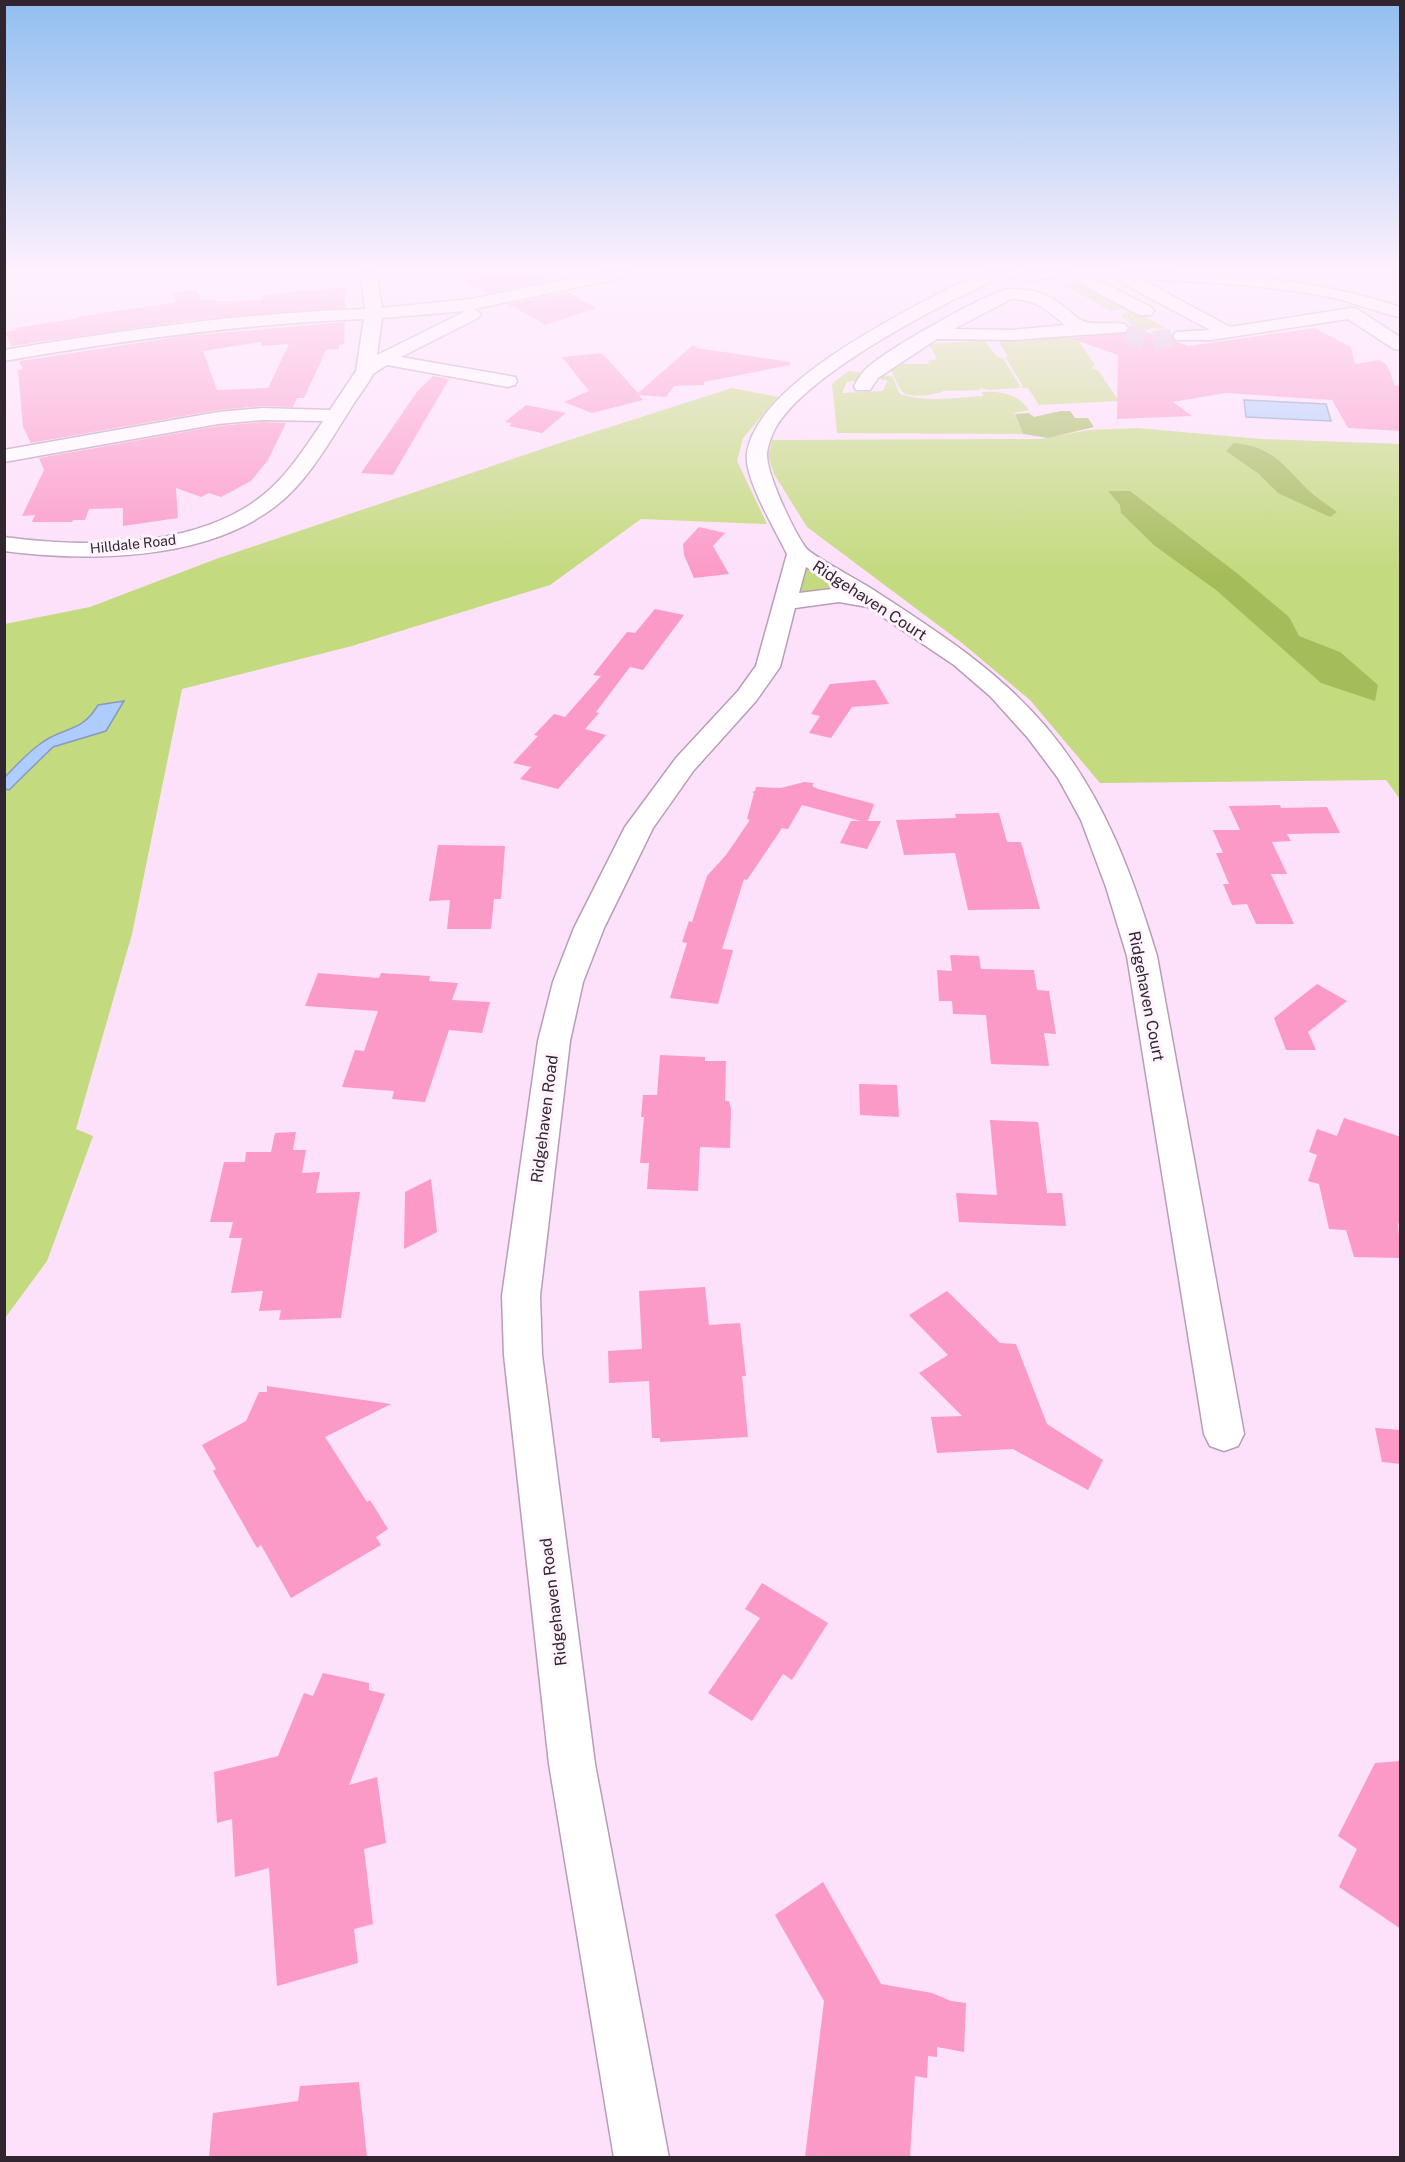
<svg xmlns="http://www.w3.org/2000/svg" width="1405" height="2162" font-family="'Public Sans',sans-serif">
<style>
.built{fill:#f3d2f1}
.green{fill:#c3da7e}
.forest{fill:#a5bc5a}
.water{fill:#aeccfd;stroke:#889ac0;stroke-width:1.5}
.building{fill:#fb9ac7;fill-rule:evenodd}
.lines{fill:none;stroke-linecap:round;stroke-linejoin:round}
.minor-tunnel{stroke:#d4bbd2;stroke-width:19;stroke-dasharray:19 9;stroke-linecap:butt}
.minor-casing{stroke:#b89db6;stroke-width:3}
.minor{fill:#fff;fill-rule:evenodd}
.labels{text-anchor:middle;stroke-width:6;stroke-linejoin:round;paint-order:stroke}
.far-street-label{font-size:14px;fill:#312630;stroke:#fff3fe}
.street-label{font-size:16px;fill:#312630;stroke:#fff3fe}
</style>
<rect width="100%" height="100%" fill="#fde0fa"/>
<polygon class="built" points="151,272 324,272 253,277 162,288"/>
<g class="green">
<polygon points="1083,281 1130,307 1111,311 1064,285"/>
<polygon points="1125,312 1139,313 1167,329 1152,328 1143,331 1123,318 1121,316"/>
<path d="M1067 337 1078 340 1095 365 1091 368 1098 370 1119 401 1039 405 1028 388H1021L1023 386 1005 357 1008 356 999 343C1009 337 1027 338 1038 341L1042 338Z"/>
<path d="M985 341 996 356 1003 358 1020 386 1018 388 989 390 981 388 979 390 943 391C938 395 909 398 904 393 898 388 893 374 889 367L893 364H929L928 361 937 359 929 344Z"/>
<path d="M848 371 864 373 861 380 847 382 842 393 883 391 888 380 876 379 878 375 892 376 900 394C927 403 960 397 984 396L981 392C999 391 1019 394 1029 410L1014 413 1023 434 837 433 832 384Z"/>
<polygon points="732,388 778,397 743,438 737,461 767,524 641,519 550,585 352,646 182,689 132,934 76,1129 93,1136 47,1261 5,1318 5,624 90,607 216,559 566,441"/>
<polygon points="1137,428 1261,439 1400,444 1400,799 1386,780 1100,783 1030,700 962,643 807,527 774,474 768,456 772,440 1041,439 1089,430"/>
<polygon points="809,567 826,576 835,586 834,590 803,593 801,590 804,570"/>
</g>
<g class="forest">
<polygon points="1060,411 1070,411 1075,418 1088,418 1094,427 1048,438 1023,434 1015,414 1029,413 1034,417"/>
<path d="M1234 443C1273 447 1282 464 1307 489 1316 498 1327 504 1337 512L1330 517 1278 493 1259 474 1226 451Z"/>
<polygon points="1108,491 1130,491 1238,574 1289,617 1299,636 1340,652 1378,685 1375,701 1321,683 1216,590 1155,546 1121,513 1120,505"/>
</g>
<g class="water">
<polygon points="1244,400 1326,404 1331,421 1246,417"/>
<path d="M124 701 106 731 53 747 9 790 5 789V777C16 766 27 753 40 744 63 726 81 734 98 705Z"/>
</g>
<g class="building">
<polygon points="506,272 535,272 549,280 487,293 465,281"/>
<polygon points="346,287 345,308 183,321 12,346 5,332 17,330 16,328 79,318 76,317 176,302 172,293 187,291 196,290 202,300 215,299 216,301 230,301 263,300 263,296 270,294"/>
<polygon points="568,292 596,308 546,325 508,304"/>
<path d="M345 322 344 344 339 345V349L326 350 304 398H297L293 407 262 406 218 410 31 443 23 427 18 370 23 369 19 361 184 336ZM261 342V346L289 344 268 388 217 390 203 351Z"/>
<polygon points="1315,328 1351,347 1355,364 1379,360 1387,365 1395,386 1401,385 1401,431 1348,428 1332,400 1225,393 1173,402 1192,416 1117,419 1118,355 1070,338 1145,331 1155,336 1171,334 1174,341 1188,346"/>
<polygon points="693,345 697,348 790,362 790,365 704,382 704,385 674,386 666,397 639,395 643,400 592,413 564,402 589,391 562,357 602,353 638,393"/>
<polygon points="433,376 449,379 393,475 361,473 417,392"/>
<polygon points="526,405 566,413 542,433 509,426 512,423 505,422"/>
<polygon points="262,422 286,423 268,460 251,481 221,497 209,493 201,497 176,488 178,518 123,526 123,508 89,509 85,520 73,520 72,522 32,522 35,515 22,516 44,470 39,458 218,426"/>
<polygon points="699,527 725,533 713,546 729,574 694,578 684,555 683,544"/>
<polygon points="655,609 684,615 643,670 630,667 596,712 599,713 585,729 606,735 558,789 520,779 531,767 513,763 538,736 534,735 554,714 565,717 601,676 593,675 627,632 635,633"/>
<polygon points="875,680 889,704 852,707 831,738 809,733 820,716 811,714 830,684"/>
<polygon points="804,782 814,783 812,786 818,789 874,804 868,821 881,821 867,849 840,843 851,821 861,821 802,805 788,829 782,828 747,880 744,879 722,949 733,950 718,1004 670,998 687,943 682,942 689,921 692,922 707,876 726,855 750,820 747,819 754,793 752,792 755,791 756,787 781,788"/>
<polygon points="1280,805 1281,808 1327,807 1340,833 1287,834 1291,841 1272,842 1287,874 1271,874 1294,924 1256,924 1247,904 1232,905 1223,884 1229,884 1216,853 1223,853 1213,830 1240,830 1229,806"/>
<polygon points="999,813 1007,842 1021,842 1040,909 968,910 955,853 904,855 896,820 956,818 955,814"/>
<polygon points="438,845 505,846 501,899 494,899 491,929 447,929 450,900 429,901"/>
<polygon points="950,955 979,956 981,969 1034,970 1037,990 1049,991 1056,1034 1044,1033 1049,1066 991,1064 986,1015 953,1014 952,1001 939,1001 937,970 952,971"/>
<polygon points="318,973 379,978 381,973 430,976 429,981 458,983 452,1000 490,1002 482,1033 449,1030 425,1102 392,1099 394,1091 342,1087 355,1050 364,1051 378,1011 305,1006"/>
<polygon points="1317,984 1347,1001 1308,1032 1316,1050 1286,1050 1274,1018"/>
<polygon points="660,1055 705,1057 705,1061 726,1061 725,1101 729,1101 731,1109 730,1148 700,1147 698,1191 647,1189 649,1163 640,1163 644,1117 641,1117 643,1095 657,1095"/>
<polygon points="859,1084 897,1085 899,1117 860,1115"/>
<polygon points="1344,1118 1401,1137 1401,1216 1398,1225 1401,1258 1354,1257 1346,1230 1329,1229 1319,1184 1308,1181 1317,1155 1309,1152 1317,1129 1337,1136"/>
<polygon points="990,1120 1038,1122 1047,1193 1062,1193 1066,1226 959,1222 956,1193 997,1195"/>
<polygon points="296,1132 293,1150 306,1150 302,1173 320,1172 316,1193 360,1192 341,1318 279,1320 281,1310 259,1311 263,1291 231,1293 242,1238 229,1238 233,1222 210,1222 224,1162 245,1162 246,1152 271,1152 275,1133"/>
<polygon points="431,1179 437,1232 404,1249 405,1192"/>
<polygon points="705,1287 709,1325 740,1323 746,1376 742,1376 748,1437 660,1442 660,1438 652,1438 649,1381 609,1383 608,1351 642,1349 639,1291"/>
<polygon points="947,1291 1000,1343 1016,1344 1047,1424 1103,1460 1088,1490 1013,1449 937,1453 931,1417 962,1416 919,1373 948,1355 909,1315"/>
<polygon points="267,1386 391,1404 325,1437 367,1502 370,1500 388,1529 376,1537 381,1545 291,1598 261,1545 257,1548 213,1471 216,1469 202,1445 246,1421 259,1392 267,1392"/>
<polygon points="1375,1428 1401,1430 1401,1464 1382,1462"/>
<polygon points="762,1583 828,1623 792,1680 783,1674 752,1721 708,1693 760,1618 745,1609"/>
<polygon points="323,1673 369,1683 369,1690 385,1694 349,1785 377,1777 386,1843 364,1849 373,1924 354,1929 358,1963 277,1986 269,1868 235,1877 232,1819 217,1823 214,1772 278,1756 304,1693 313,1696"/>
<polygon points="1401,1761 1401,1929 1339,1887 1357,1849 1338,1836 1375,1763"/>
<polygon points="823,1882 881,1984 932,1993 951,2001 966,2003 964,2052 937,2047 937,2057 928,2056 927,2078 915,2076 910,2157 805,2157 824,2001 775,1915"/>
<polygon points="359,2082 367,2157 209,2157 213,2113 298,2101 300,2086"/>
</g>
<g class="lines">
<polyline class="minor-tunnel" points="1127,333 1147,342 1176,337"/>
<defs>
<g id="minor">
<path d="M360 272H376L382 308 471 299 600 272H635L627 277 474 309 481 314 478 318 401 357 515 377 517 381 515 385 508 387 387 365 373 374C367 386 358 396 351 408 330 441 308 481 277 505 207 561 88 562 4 551V537C85 548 195 549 262 496 287 476 305 448 323 421L262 420 218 424 4 462V450L218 412 262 408 330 410 356 371 364 319C243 324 124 340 4 361V350C124 330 243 313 365 309ZM466 311 377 355 382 318Z"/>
<path d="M981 272H1002C992 284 962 295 947 303 898 329 804 380 776 427 772 434 767 447 767 455 767 475 794 532 806 548 812 556 860 581 872 589 935 630 997 669 1046 727 1103 794 1132 873 1157 956L1244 1434 1238 1446 1224 1451 1210 1446 1204 1434 1127 956 1106 887 1081 820 1058 778 1028 738 990 696 954 665 868 607 839 602 795 608 780 667 756 701 694 770 653 828 604 928 583 982 570 1041 540 1296 542 1355 595 1764 669 2158H614L549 1764 504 1355 502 1296 538 1041 553 982 574 928 625 827 676 758 738 691 756 666 787 554C776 531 743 477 747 453 758 379 920 304 981 272ZM806 567 840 588 799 593Z"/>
<path d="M1002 272H1066L1064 275C1049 279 1013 284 1002 272Z"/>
<path d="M1119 272C1215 271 1309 277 1400 307V317C1378 313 1356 303 1334 298 1271 285 1206 282 1141 279L1230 327 1351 308 1357 309 1400 337V350L1394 349 1348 319 1211 340H1176L1173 336 1176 332 1210 330 1122 283 1117 276Z"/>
<polygon points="1087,275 1151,307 1154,311 1151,315 1139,315 1081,284 1079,280"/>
<path d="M1008 289C1029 289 1043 291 1061 304 1068 309 1075 318 1083 321 1097 326 1112 321 1125 324L1128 328 1125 332 1012 340 937 339 878 378 870 390H856L854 386C857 381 860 375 864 371 881 352 983 295 1008 289ZM1011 299C1035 299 1047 310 1065 325L1012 330 954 329Z"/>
</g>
</defs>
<use href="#minor" class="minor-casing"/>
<use href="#minor" class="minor"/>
</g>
<linearGradient id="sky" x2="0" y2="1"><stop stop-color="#91bef0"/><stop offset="0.47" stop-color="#fef1fd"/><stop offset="1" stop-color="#fef1fd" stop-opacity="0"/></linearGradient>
<rect width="1405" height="575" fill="url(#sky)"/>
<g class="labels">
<g class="far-street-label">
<text transform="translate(133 544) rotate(-6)" y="5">Hilldale Road</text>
</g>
<g class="street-label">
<text transform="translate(870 600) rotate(33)" y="6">Ridgehaven Court</text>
<text transform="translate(1147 996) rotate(79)" y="6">Ridgehaven Court</text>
<text transform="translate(544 1119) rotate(-83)" y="6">Ridgehaven Road</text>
<text transform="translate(553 1602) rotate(-97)" y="6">Ridgehaven Road</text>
</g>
</g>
<rect width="1405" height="2162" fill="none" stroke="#312630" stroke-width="12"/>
</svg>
